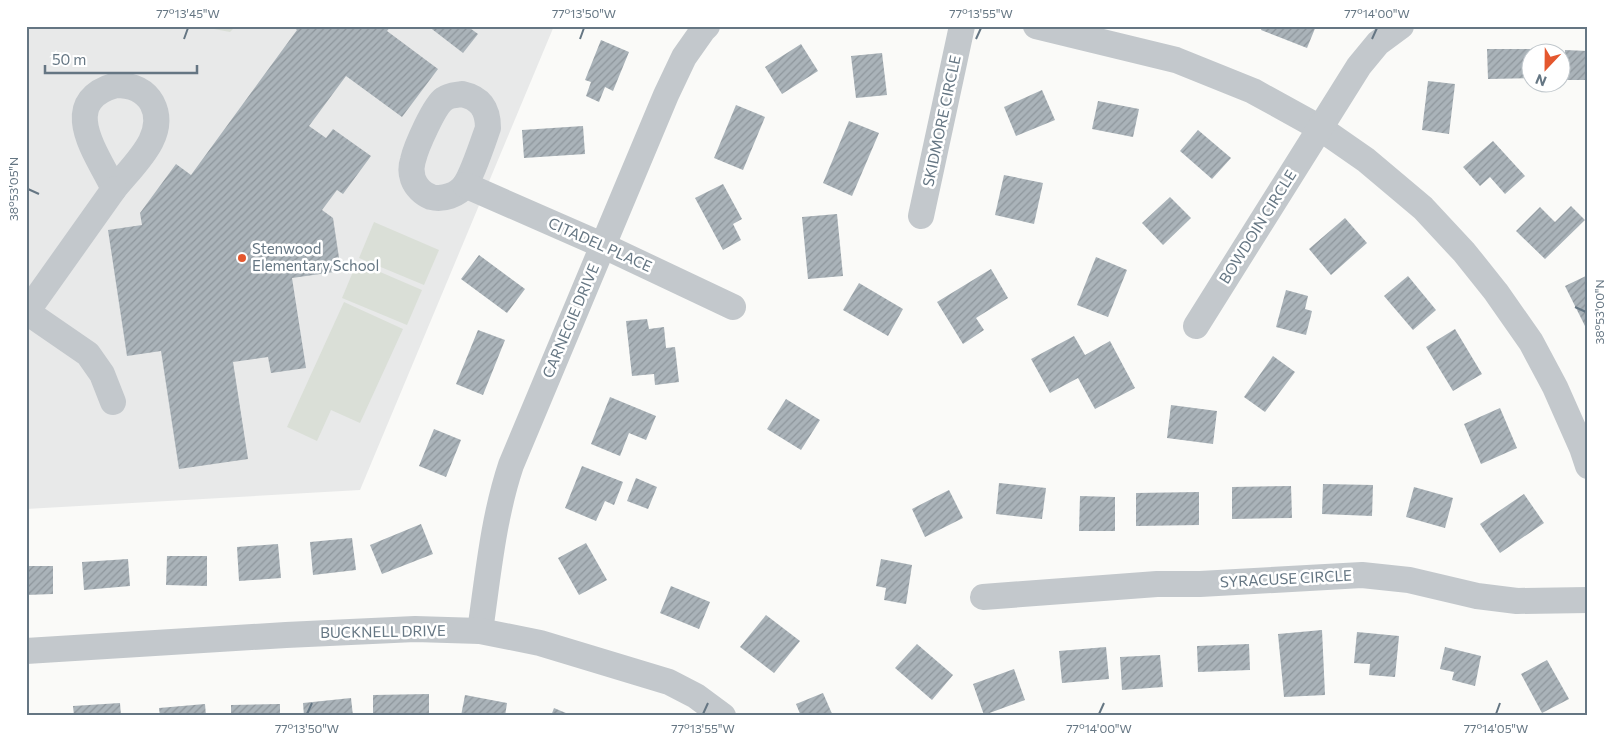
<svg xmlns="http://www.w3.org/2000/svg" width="1614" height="742" font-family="Commissioner,sans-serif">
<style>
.built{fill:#e8e9e9}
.green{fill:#dadfd7}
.building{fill:url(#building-hatch)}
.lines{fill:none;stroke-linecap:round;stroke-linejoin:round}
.minor{stroke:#c3c8cc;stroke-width:26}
.ticks{fill:none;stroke:#657683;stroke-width:2}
.poi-dot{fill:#e4572e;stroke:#fff;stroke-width:2}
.labels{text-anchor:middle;stroke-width:5;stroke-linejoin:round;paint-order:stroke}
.street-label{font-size:15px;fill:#657683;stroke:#fff}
.poi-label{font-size:15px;fill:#657683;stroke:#fff;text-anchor:start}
.neatline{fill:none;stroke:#657683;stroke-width:2}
.ticks-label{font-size:12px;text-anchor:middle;fill:#657683}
</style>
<defs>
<pattern id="building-hatch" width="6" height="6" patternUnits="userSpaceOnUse" patternTransform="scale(1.25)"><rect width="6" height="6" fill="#aab3b9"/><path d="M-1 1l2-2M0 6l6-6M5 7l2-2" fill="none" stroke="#8e969c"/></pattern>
</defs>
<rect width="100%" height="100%" fill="#fafaf8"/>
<polygon class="built" points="26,26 554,26 360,490 26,509"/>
<g class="green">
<polygon points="198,26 236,26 230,32"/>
<polygon points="374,222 439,250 424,285 359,258"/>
<polygon points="357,262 422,290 407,325 342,298"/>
<polygon points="344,302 403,329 360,423 331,410 317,441 287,427"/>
</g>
<g class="building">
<polygon points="292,26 391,26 387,31 438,69 402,117 346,76 309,126 326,138 333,129 371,156 343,194 337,190 322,210 333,218 341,271 292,278 306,368 271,373 268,357 233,362 248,459 179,469 161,351 127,356 108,230 142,225 140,213 176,164 191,175 297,30"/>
<polygon points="428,26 467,26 478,34 463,53"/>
<polygon points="1263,26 1316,26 1307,48 1261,30"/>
<polygon points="601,40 629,52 613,91 605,87 599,102 586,96 591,82 585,80"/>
<polygon points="801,44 818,71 782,94 765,67"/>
<polygon points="1487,49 1551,49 1551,52 1532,52 1532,78 1488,79"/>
<polygon points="1565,50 1588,51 1588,80 1564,80"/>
<polygon points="882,53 887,95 856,98 851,56"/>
<polygon points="1428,81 1455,84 1449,134 1422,130"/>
<polygon points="1042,90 1055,120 1016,136 1004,107"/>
<polygon points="1098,101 1139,109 1133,137 1092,129"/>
<polygon points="736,105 765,117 743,170 714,158"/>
<polygon points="849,121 879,133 852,196 823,183"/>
<polygon points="583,126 585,154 524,158 522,130"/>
<polygon points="1198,130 1231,158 1212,179 1180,151"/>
<polygon points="1493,141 1525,176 1505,194 1490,177 1480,186 1463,167"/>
<polygon points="1004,175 1043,183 1034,224 995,215"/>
<polygon points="723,184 742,219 733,224 741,240 723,250 695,198"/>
<polygon points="1170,197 1191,218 1163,245 1142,223"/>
<polygon points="1571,206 1585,220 1545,259 1516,231 1540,207 1555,222"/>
<polygon points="837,214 843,276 808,279 802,217"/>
<polygon points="1345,218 1367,243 1331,275 1309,249"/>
<polygon points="479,255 525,289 507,313 461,279"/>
<polygon points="1096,257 1127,270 1108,317 1077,305"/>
<polygon points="991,269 1008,298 976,318 984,330 963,344 937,302"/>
<polygon points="1588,275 1588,332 1565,286"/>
<polygon points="1408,276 1436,310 1413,330 1384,296"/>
<polygon points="859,283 903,309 888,336 843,310"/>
<polygon points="1286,290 1308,296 1305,309 1312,311 1306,335 1276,327"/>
<polygon points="647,319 649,329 664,327 666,348 675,347 679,382 655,385 654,374 632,376 626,321"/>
<polygon points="1455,329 1482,374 1453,391 1426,347"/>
<polygon points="478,330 505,340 483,395 456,384"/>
<polygon points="1074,336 1085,355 1110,341 1135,388 1095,409 1078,378 1050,393 1031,359"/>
<polygon points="1273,356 1295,372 1265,412 1244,397"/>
<polygon points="610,397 656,416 646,440 629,433 620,456 591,444"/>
<polygon points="786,399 820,420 801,450 767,429"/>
<polygon points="1171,405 1217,411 1213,444 1167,438"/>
<polygon points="1500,408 1517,448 1481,464 1464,424"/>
<polygon points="434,429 461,440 446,477 419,466"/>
<polygon points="582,466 623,482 614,505 605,501 596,521 565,508"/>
<polygon points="636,478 657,487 648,509 627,501"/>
<polygon points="999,483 1046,488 1042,519 996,514"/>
<polygon points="1323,484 1373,485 1372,516 1322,514"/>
<polygon points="1291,486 1292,518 1232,519 1232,487"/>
<polygon points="1414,487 1453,498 1445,528 1406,517"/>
<polygon points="949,490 963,518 925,537 912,509"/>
<polygon points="1199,492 1199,525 1136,526 1136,493"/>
<polygon points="1524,494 1544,523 1500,553 1480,524"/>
<polygon points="1080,496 1115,497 1115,531 1079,531"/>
<polygon points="421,524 433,554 382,574 370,545"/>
<polygon points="352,538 356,570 313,575 310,542"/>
<polygon points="586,543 607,580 579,595 558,558"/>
<polygon points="278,544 281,578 239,581 237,547"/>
<polygon points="26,555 28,555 29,566 53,566 53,594 26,595"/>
<polygon points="167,556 207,556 207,586 166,585"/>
<polygon points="128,559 130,586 84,590 82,562"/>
<polygon points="881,559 912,565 906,604 884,600 886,588 876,586"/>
<polygon points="671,586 710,602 699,629 660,613"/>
<polygon points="766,615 800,641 774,673 740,647"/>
<polygon points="1322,630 1325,695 1284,697 1278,634"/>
<polygon points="1357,632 1399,636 1395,677 1369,675 1370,664 1354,663"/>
<polygon points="917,644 953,675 932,700 895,668"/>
<polygon points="1249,644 1250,670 1198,672 1197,646"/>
<polygon points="1106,647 1109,679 1062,683 1059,651"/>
<polygon points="1445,647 1481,656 1475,686 1452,680 1454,672 1440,669"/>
<polygon points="1160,655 1163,687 1122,690 1120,657"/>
<polygon points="1547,660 1569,699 1542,713 1521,674"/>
<polygon points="1014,669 1025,700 984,715 973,684"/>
<polygon points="823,693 833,716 801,716 796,704"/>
<polygon points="429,694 429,716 373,716 373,695"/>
<polygon points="465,695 507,703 505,716 461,716"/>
<polygon points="351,698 353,716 304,716 303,703"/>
<polygon points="120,703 121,716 74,716 73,706"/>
<polygon points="205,704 206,716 160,716 159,708"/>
<polygon points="280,704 280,716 231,716 231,705"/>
<polygon points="554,708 573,716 551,716"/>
</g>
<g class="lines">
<g class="minor">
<polyline points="1036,26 1176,60 1253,91 1320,128 1366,160 1423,208 1464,252 1496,292 1531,342 1555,387 1582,448 1588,466"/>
<path d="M116 85C130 85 144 89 152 103 169 135 133 165 114 189 98 155 56 102 116 85Z"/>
<path d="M462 94C480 98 488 109 488 128 483 142 473 173 465 185 458 195 443 200 431 197 423 194 416 187 413 179 411 173 411 166 413 160 416 147 434 106 444 99 449 95 456 95 462 94Z"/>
<polyline points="465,185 604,246 733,307"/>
<polyline points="921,216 962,26"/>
<polyline points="27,312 88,354 102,374 113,402"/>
<polyline points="26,313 114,189"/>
<polyline points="1196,326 1359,66 1378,43 1401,26"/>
<polyline points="983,597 1157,584 1200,584 1362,575 1409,580 1477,596 1517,601 1588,600"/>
<path d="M480 631C488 576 493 519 511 465L666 95 684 57 703 30 707 26"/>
<polyline points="26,651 286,635 415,629 480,631 540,643 669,682 696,696 723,716"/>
</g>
</g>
<path class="ticks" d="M184 39 188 28M580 39 584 28M976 39 981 28M1372 39 1377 28M28 189 39 194M1575 307 1586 312M307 714 312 703M703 714 708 703M1099 714 1104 703M1496 714 1500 703"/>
<circle class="poi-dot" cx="242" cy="258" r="5"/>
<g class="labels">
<g class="street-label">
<text transform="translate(942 121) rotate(-78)" y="5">SKIDMORE CIRCLE</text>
<text transform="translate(1258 227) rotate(-58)" y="5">BOWDOIN CIRCLE</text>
<text transform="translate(600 245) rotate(24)" y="5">CITADEL PLACE</text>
<text transform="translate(571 321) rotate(-67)" y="5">CARNEGIE DRIVE</text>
<text transform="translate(1286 579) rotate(-3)" y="5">SYRACUSE CIRCLE</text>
<text transform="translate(383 632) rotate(-1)" y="5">BUCKNELL DRIVE</text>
</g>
<g class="poi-label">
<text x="252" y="254">Stenwood<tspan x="252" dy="17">Elementary School</tspan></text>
</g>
</g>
<rect width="1614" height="742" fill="none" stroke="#ffffff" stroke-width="55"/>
<g transform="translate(1546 68) rotate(202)"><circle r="24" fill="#ffffff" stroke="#c1c8cd"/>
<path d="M0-4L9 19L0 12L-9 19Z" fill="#e4572e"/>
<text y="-8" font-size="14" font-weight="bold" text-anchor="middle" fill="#657683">N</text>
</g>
<path d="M45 65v8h152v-8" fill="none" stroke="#657683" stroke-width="2.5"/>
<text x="52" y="65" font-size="15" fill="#657683" stroke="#ffffff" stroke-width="4" paint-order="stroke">50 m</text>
<rect x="28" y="28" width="1558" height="686" class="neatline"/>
<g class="ticks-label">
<text x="188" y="18">77°13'45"W</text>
<text x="584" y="18">77°13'50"W</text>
<text x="981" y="18">77°13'55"W</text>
<text x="1377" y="18">77°14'00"W</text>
<text transform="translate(14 189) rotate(-90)" y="4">38°53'05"N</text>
<text transform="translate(1600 312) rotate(-90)" y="4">38°53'00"N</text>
<text x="307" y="733">77°13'50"W</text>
<text x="703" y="733">77°13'55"W</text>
<text x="1099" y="733">77°14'00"W</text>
<text x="1496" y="733">77°14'05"W</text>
</g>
</svg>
